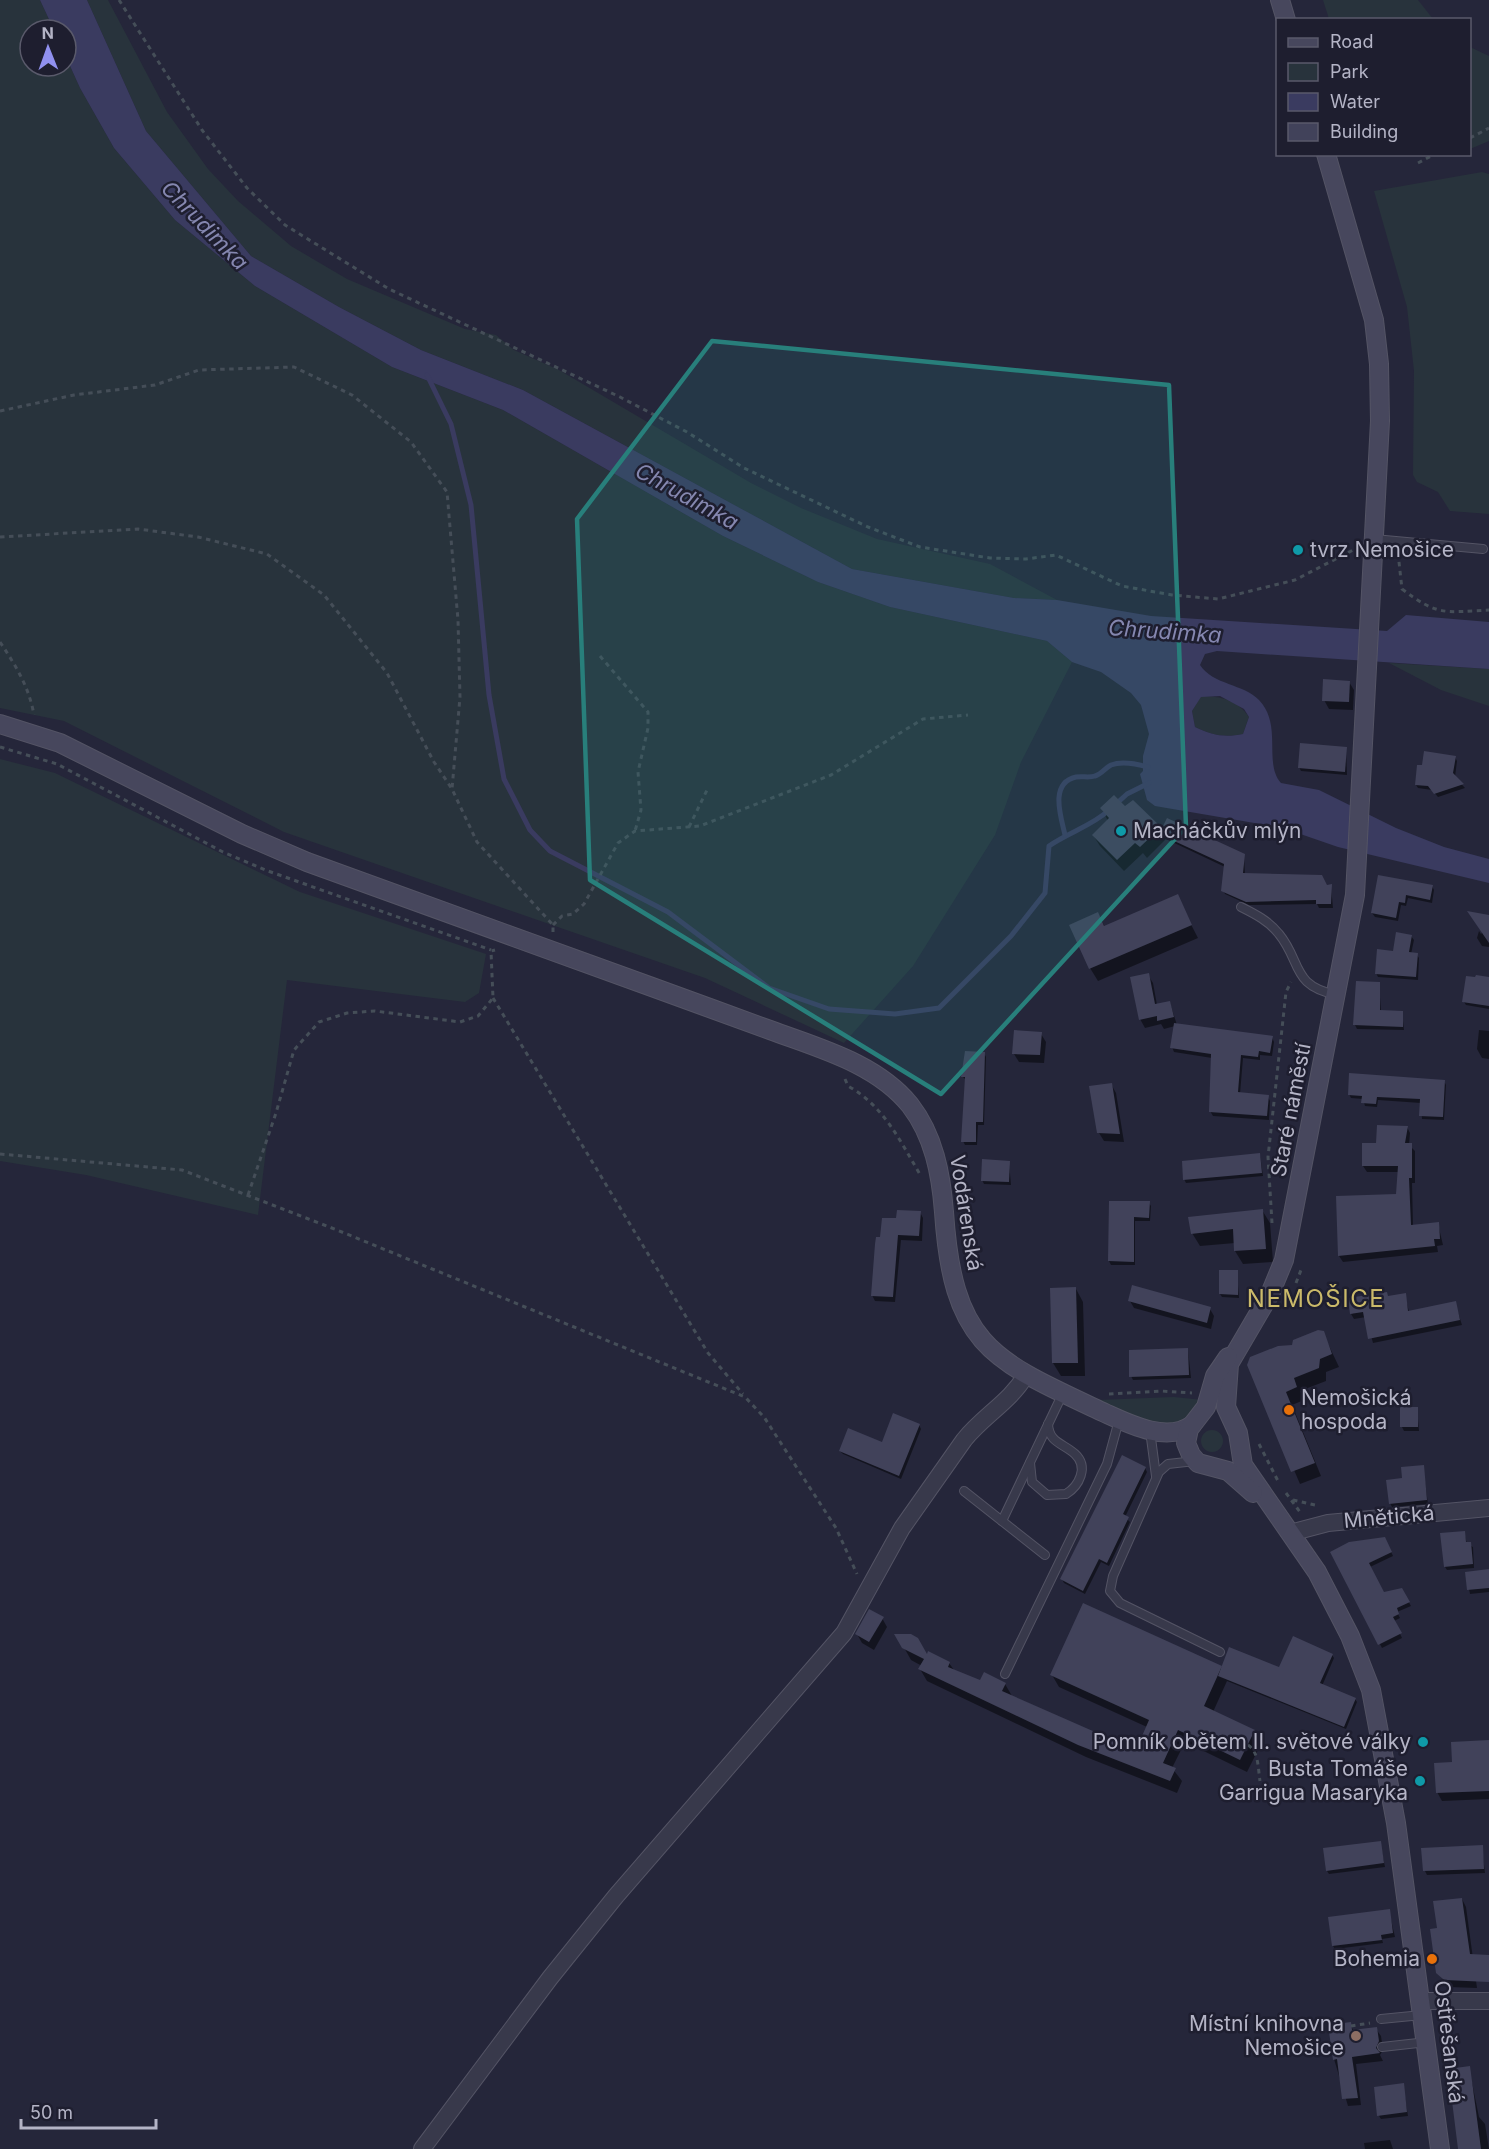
<svg xmlns="http://www.w3.org/2000/svg" width="1489" height="2149" font-family="Inter,sans-serif">
<style>
.green{fill:#28333c}
.water{fill:#3a3b60;fill-rule:evenodd}
.shadow{fill:#0007}
.lines{fill:none;stroke-linecap:round;stroke-linejoin:round}
.stream{stroke:#3a3b60;stroke-width:5}
.building{fill:#41425a}
.lane-casing{stroke:#545465;stroke-width:10}
.street-casing{stroke:#545465;stroke-width:18}
.secondary-casing{stroke:#545465;stroke-width:20}
.path{stroke:#454e58;stroke-width:3;stroke-dasharray:4.5 4.5;stroke-linecap:butt}
.lane{stroke:#38394b;stroke-width:8}
.street{stroke:#38394b;stroke-width:16}
.secondary{stroke:#47475d;stroke-width:18}
.marked{fill:#287f7b;fill-opacity:0.2;stroke:#287f7b;stroke-width:4.5;stroke-linejoin:round}
.culture-dot{fill:#0f9aa8;stroke:#1e1e2f;stroke-width:2}
.food-dot{fill:#e8710a;stroke:#1e1e2f;stroke-width:2}
.education-dot{fill:#8d6e63;stroke:#1e1e2f;stroke-width:2}
.labels{text-anchor:middle;stroke-width:5;stroke-linejoin:round;paint-order:stroke}
.poi-label{font-size:21px;fill:#b4b4c6;stroke:#1e1e2f;text-anchor:end}
.street-label{font-size:21px;fill:#b4b4c6;stroke:#1e1e2f}
.water-label{font-size:22px;font-style:italic;fill:#8587b0;stroke:#1e1e2f}
.quarter-label{font-size:24px;letter-spacing:1.5px;fill:#cbba6a;stroke:#1e1e2f}
</style>
<rect width="100%" height="100%" fill="#25263a"/>
<g class="green">
<polygon points="0,0 40,0 54,30 30,30 30,66 66,66 66,57 80,88 114,148 175,220 255,286 392,367 503,410 723,536 818,582 890,607 1047,641 1072,662 1021,762 995,835 913,966 844,1043 705,978 284,832 64,721 0,708"/>
<polygon points="87,0 108,0 167,112 208,169 238,201 291,246 347,279 465,329 496,335 514,350 559,370 751,483 801,508 877,539 990,564 1057,600 1014,598 852,569 523,390 421,350 339,307 251,256 146,131"/>
<polygon points="1323,0 1418,0 1433,19 1329,19"/>
<polygon points="1470,47 1489,56 1489,141 1470,149"/>
<polygon points="1482,172 1489,174 1489,514 1450,511 1438,492 1417,482 1413,475 1414,371 1407,307 1374,191"/>
<polygon points="1389,663 1489,669 1489,706 1441,690"/>
<path d="M1201 696C1221 696 1237 700 1249 717L1243 734C1224 738 1212 735 1195 727L1192 711Z"/>
<polygon points="0,759 55,773 300,892 486,954 479,993 465,1002 287,980 258,1215 86,1175 0,1161"/>
<polygon points="1174,1397 1203,1400 1181,1422 1152,1425 1097,1400"/>
<circle cx="1212" cy="1441" r="11"/>
</g>
<path class="water" d="M40 0H87L146 131 251 256 339 307 421 350 523 390 852 569 1014 598 1057 600 1151 616 1387 631 1406 615 1489 622V669L1217 651 1205 654 1200 665C1213 685 1244 684 1259 700 1283 725 1263 763 1281 783L1319 790 1396 828 1444 847 1489 859V883L1338 847 1283 828 1155 806 1147 800 1140 774 1143 771V756L1149 734 1141 705 1131 693 1101 672 1072 662 1047 641 890 607 818 582 723 536 503 410 392 367 255 286 175 220 114 148 80 88 66 57V30H54ZM1220 696 1244 709 1249 717 1243 734C1224 738 1212 735 1195 727L1192 711 1201 697Z"/>
<g class="shadow">
<polygon points="1349,682 1354,690 1353,710 1329,709 1324,700"/>
<polygon points="1346,749 1347,775 1301,771 1299,767"/>
<polygon points="1455,757 1457,761 1455,777 1465,788 1438,797 1432,790 1418,788 1416,785"/>
<polygon points="1125,808 1159,828 1162,832 1244,856 1245,875 1331,886 1333,908 1319,908 1317,904 1249,905 1225,894 1223,890 1225,867 1166,839 1147,858 1143,853 1124,871 1100,846 1093,835 1108,821 1102,809"/>
<polygon points="1379,877 1432,886 1434,890 1432,903 1408,898 1406,906 1401,905 1398,921 1375,917 1372,913"/>
<polygon points="1182,907 1198,938 1098,981 1090,968 1098,914 1105,927"/>
<polygon points="1489,917 1489,947 1482,946 1477,938 1479,931 1481,934 1483,932"/>
<polygon points="1411,936 1414,940 1411,954 1417,955 1419,958 1418,980 1378,977 1376,973"/>
<polygon points="1148,975 1153,983 1157,1005 1170,1003 1177,1025 1272,1037 1274,1042 1272,1056 1260,1055 1260,1060 1243,1058 1240,1094 1268,1097 1270,1101 1269,1120 1213,1116 1210,1111 1212,1058 1174,1052 1172,1047 1175,1026 1164,1029 1161,1024 1145,1028 1140,1019"/>
<polygon points="1489,979 1489,1009 1466,1005 1464,1002"/>
<polygon points="1379,984 1381,1011 1402,1012 1404,1030 1357,1029 1355,1025"/>
<polygon points="1479,1030 1489,1031 1489,1059 1482,1058 1477,1049"/>
<polygon points="1041,1034 1046,1042 1044,1063 1019,1062 1014,1054"/>
<polygon points="984,1053 986,1057 984,1125 978,1125 977,1145 965,1145 963,1141 966,1080 962,1076"/>
<polygon points="1444,1081 1446,1085 1444,1120 1422,1119 1421,1103 1378,1100 1377,1107 1365,1106 1363,1099 1351,1098 1349,1094"/>
<polygon points="1111,1084 1116,1093 1124,1142 1104,1141 1099,1133"/>
<polygon points="1407,1127 1410,1133 1409,1145 1415,1151 1415,1183 1412,1183 1413,1226 1438,1224 1443,1245 1437,1246 1438,1252 1343,1262 1339,1256 1398,1196 1399,1172 1367,1172 1363,1166 1377,1145"/>
<polygon points="1260,1155 1263,1176 1186,1183 1184,1179"/>
<polygon points="1009,1162 1011,1185 984,1184 982,1180"/>
<polygon points="1110,1203 1149,1203 1151,1206 1150,1221 1135,1221 1135,1265 1111,1265 1109,1261"/>
<polygon points="1262,1210 1270,1223 1273,1262 1243,1264 1235,1251 1235,1243 1200,1246 1192,1233"/>
<polygon points="920,1212 923,1218 922,1241 901,1240 895,1302 875,1301 872,1295 882,1239 898,1220"/>
<polygon points="1237,1272 1239,1298 1222,1297 1220,1294"/>
<polygon points="1051,1289 1076,1289 1083,1302 1085,1376 1061,1376 1053,1363"/>
<polygon points="1405,1295 1409,1312 1455,1303 1462,1325 1373,1343 1366,1317 1354,1319 1351,1314 1388,1298"/>
<polygon points="1130,1301 1210,1309 1214,1316 1211,1329 1134,1308"/>
<polygon points="1323,1333 1339,1367 1326,1372 1326,1381 1300,1391 1304,1400 1292,1405 1321,1476 1300,1484 1249,1365"/>
<polygon points="1188,1350 1191,1378 1133,1380 1131,1376"/>
<polygon points="1417,1408 1419,1431 1404,1431 1402,1427"/>
<polygon points="919,1425 921,1429 901,1479 843,1454 840,1451 883,1444"/>
<polygon points="1423,1467 1428,1504 1392,1507 1390,1503 1404,1479"/>
<polygon points="1145,1468 1147,1472 1125,1517 1130,1522 1109,1566 1101,1562 1085,1594 1064,1583 1062,1579"/>
<polygon points="1464,1532 1467,1544 1473,1547 1474,1568 1447,1570 1445,1567"/>
<polygon points="1387,1543 1393,1556 1370,1567 1384,1594 1402,1590 1411,1606 1397,1612 1400,1618 1394,1621 1402,1638 1382,1648 1332,1552"/>
<polygon points="1489,1571 1489,1592 1470,1594 1466,1574"/>
<polygon points="882,1618 887,1627 874,1650 862,1643 857,1634"/>
<polygon points="897,1635 927,1657 949,1663 954,1670 981,1682 1005,1684 1012,1696 1137,1752 1147,1727 1059,1687 1052,1675 1223,1668 1280,1669 1332,1655 1334,1658 1322,1686 1355,1699 1357,1702 1346,1729 1227,1681 1213,1712 1254,1732 1261,1744 1247,1772 1185,1742 1172,1768 1182,1781 1177,1793 1086,1757 927,1681 920,1669 922,1666 911,1660"/>
<polygon points="1489,1742 1489,1799 1442,1801 1437,1792"/>
<polygon points="1380,1843 1385,1867 1329,1874 1327,1871"/>
<polygon points="1482,1847 1485,1873 1427,1875 1425,1871 1422,1849"/>
<polygon points="1462,1899 1466,1907 1477,1988 1449,1987 1437,1972 1438,1929"/>
<polygon points="1389,1911 1395,1937 1382,1939 1383,1943 1335,1949 1333,1946"/>
<polygon points="1350,2024 1354,2032 1376,2029 1381,2036 1383,2050 1380,2055 1383,2061 1356,2064 1361,2105 1348,2106 1334,2059"/>
<polygon points="1469,2068 1479,2117 1485,2124 1489,2149 1460,2149"/>
<polygon points="1403,2085 1408,2116 1381,2119 1379,2116"/>
<polygon points="1390,2140 1393,2149 1365,2149 1364,2143"/>
</g>
<g class="lines">
<g class="stream">
<path d="M427 375 451 424 471 505 489 695 504 779 530 830 550 851 668 912 769 988 829 1009 895 1014 939 1008 1011 936 1045 893 1049 846C1069 832 1092 826 1109 810"/>
<polyline points="1116,804 1127,794 1149,783"/>
<path d="M1065 835C1061 817 1049 783 1076 777 1083 776 1089 778 1095 776 1102 774 1105 768 1111 765 1122 761 1137 764 1148 767"/>
</g>
</g>
<g class="building">
<polygon points="1323,679 1350,681 1349,702 1322,701"/>
<polygon points="1300,743 1347,747 1345,772 1298,768"/>
<polygon points="1424,751 1456,756 1453,773 1464,784 1434,794 1428,786 1415,785 1417,765 1422,765"/>
<polygon points="1114,795 1125,806 1133,800 1161,827 1140,847 1135,843 1117,860 1092,835 1109,818 1100,808"/>
<polygon points="1167,818 1245,854 1243,873 1322,875 1327,885 1332,884 1331,904 1316,904 1316,900 1246,902 1221,891 1224,864 1159,834"/>
<polygon points="1378,875 1433,885 1430,900 1406,895 1405,903 1399,902 1396,918 1371,913"/>
<polygon points="1178,894 1192,925 1089,969 1069,925 1098,912 1104,926"/>
<polygon points="1467,911 1489,915 1489,943"/>
<polygon points="1396,932 1412,935 1409,952 1418,953 1416,977 1375,974 1377,949 1393,951"/>
<polygon points="1149,973 1155,1004 1170,1001 1174,1017 1157,1021 1157,1016 1139,1020 1130,977"/>
<polygon points="1476,975 1489,977 1489,1006 1462,1002 1466,976 1475,977"/>
<polygon points="1356,981 1380,982 1380,1010 1403,1011 1403,1027 1353,1025"/>
<polygon points="1174,1023 1273,1036 1270,1053 1259,1051 1258,1057 1241,1055 1238,1092 1269,1095 1267,1116 1209,1112 1211,1054 1170,1048"/>
<polygon points="1014,1030 1042,1032 1040,1055 1012,1054"/>
<polygon points="965,1051 985,1052 983,1122 976,1122 976,1142 961,1142 965,1077 961,1077"/>
<polygon points="1349,1073 1445,1080 1443,1117 1419,1116 1420,1099 1377,1097 1376,1104 1361,1103 1362,1096 1348,1095"/>
<polygon points="1112,1083 1120,1134 1097,1133 1089,1086"/>
<polygon points="1377,1125 1408,1126 1405,1143 1412,1143 1412,1178 1409,1178 1411,1225 1439,1222 1440,1239 1434,1239 1435,1246 1338,1256 1336,1196 1396,1194 1398,1166 1362,1166 1362,1143 1376,1143"/>
<polygon points="1260,1153 1262,1173 1183,1180 1182,1161"/>
<polygon points="982,1159 1010,1161 1009,1182 981,1181"/>
<polygon points="1109,1201 1150,1201 1149,1218 1134,1217 1134,1262 1108,1261"/>
<polygon points="1263,1209 1266,1249 1234,1251 1233,1229 1191,1234 1188,1217"/>
<polygon points="897,1210 921,1211 919,1236 898,1235 893,1297 871,1296 875,1244 876,1237 880,1237 882,1218 896,1218"/>
<polygon points="1219,1270 1238,1270 1238,1295 1219,1294"/>
<polygon points="1132,1285 1211,1307 1207,1323 1128,1301"/>
<polygon points="1076,1287 1078,1363 1052,1363 1050,1288"/>
<polygon points="1387,1292 1388,1296 1406,1293 1408,1311 1456,1301 1460,1320 1368,1339 1363,1312 1350,1314 1348,1298"/>
<polygon points="1318,1330 1324,1331 1332,1354 1320,1359 1319,1368 1294,1378 1297,1387 1286,1392 1315,1463 1291,1472 1247,1365 1250,1357 1278,1346 1292,1345 1293,1340"/>
<polygon points="1188,1348 1189,1375 1129,1377 1129,1350"/>
<rect x="1400" y="1407" width="18" height="20"/>
<polygon points="893,1413 920,1424 899,1476 839,1451 848,1428 882,1442"/>
<polygon points="1122,1455 1146,1467 1123,1514 1129,1517 1107,1563 1099,1559 1083,1591 1060,1579"/>
<polygon points="1424,1465 1427,1500 1389,1504 1386,1480 1402,1478 1401,1467"/>
<polygon points="1465,1531 1466,1542 1471,1542 1473,1564 1444,1567 1440,1533"/>
<polygon points="1385,1537 1392,1552 1369,1563 1384,1592 1402,1588 1410,1602 1397,1608 1399,1614 1393,1617 1402,1633 1378,1645 1330,1552 1349,1542"/>
<polygon points="1489,1569 1489,1588 1467,1590 1465,1572"/>
<polygon points="1083,1603 1222,1666 1204,1706 1255,1730 1240,1760 1178,1730 1163,1763 1176,1768 1170,1781 1078,1745 918,1669 924,1659 902,1648 894,1634 911,1634 918,1638 927,1654 928,1651 950,1662 948,1667 980,1680 984,1672 1006,1683 1002,1691 1136,1750 1149,1720 1050,1675"/>
<polygon points="869,1609 884,1617 869,1642 855,1634"/>
<polygon points="1293,1636 1333,1654 1320,1683 1356,1698 1344,1727 1218,1676 1229,1647 1279,1667"/>
<polygon points="1489,1740 1489,1791 1436,1793 1434,1763 1452,1762 1451,1742"/>
<polygon points="1381,1841 1384,1863 1326,1871 1323,1848"/>
<polygon points="1483,1845 1484,1869 1423,1871 1421,1848"/>
<polygon points="1462,1898 1470,1954 1489,1955 1489,1982 1444,1980 1436,1973 1430,1929 1437,1928 1433,1901"/>
<polygon points="1390,1909 1393,1933 1381,1935 1382,1940 1332,1946 1328,1917"/>
<polygon points="1351,2022 1352,2030 1377,2027 1379,2041 1376,2048 1380,2053 1352,2057 1358,2098 1342,2099 1337,2059 1333,2060 1328,2025"/>
<polygon points="1470,2066 1481,2149 1458,2149 1448,2069"/>
<polygon points="1404,2083 1407,2112 1377,2116 1374,2087"/>
</g>
<g class="lines">
<defs>
<g id="lane">
<polyline points="1374,539 1483,549"/>
<path d="M1241 907C1255 914 1269 921 1279 934 1302 962 1291 986 1337 995"/>
<polyline points="1151,1438 1156,1476"/>
<polyline points="1195,1461 1168,1464 1159,1472 1113,1576 1110,1591 1120,1603 1220,1652"/>
<path d="M1030 1463 1032 1482 1047 1495 1066 1494C1079 1486 1089 1467 1075 1454 1063 1443 1049 1443 1048 1424"/>
<polyline points="964,1491 1045,1555"/>
<polyline points="1002,1521 1063,1393"/>
<polyline points="1005,1674 1107,1464 1119,1420"/>
<polyline points="1381,2019 1422,2015"/>
<polyline points="1382,2047 1427,2042"/>
</g>
<g id="street">
<polyline points="1290,1533 1328,1523 1489,1508"/>
<polyline points="1422,2001 1489,2001"/>
<path d="M422 2149 550 1978 616 1896 844 1633 902 1528 964 1440C983 1416 1010 1402 1026 1375"/>
</g>
<g id="secondary">
<polyline points="1280,0 1286,20"/>
<polyline points="1326,154 1374,320 1379,364 1380,421 1355,895 1284,1260 1270,1294 1229,1364 1226,1407 1238,1433 1243,1465 1317,1572 1350,1636 1371,1690 1396,1823 1440,2149"/>
<path d="M0 724 60 743 242 834 307 862C422 904 537 946 652 987 691 1001 731 1016 770 1030 818 1048 876 1063 910 1105 934 1136 941 1174 944 1212 953 1347 992 1360 1105 1413 1129 1424 1167 1443 1192 1425"/>
<polyline points="1228,1357 1215,1376 1206,1407 1189,1429 1186,1443 1191,1455 1198,1463 1228,1471 1253,1493"/>
</g>
</defs>
<use href="#lane" class="lane-casing"/>
<use href="#street" class="street-casing"/>
<use href="#secondary" class="secondary-casing"/>
<g class="path">
<polyline points="119,0 202,130 247,188 285,225 389,289 620,397 687,432 744,468 868,527 920,547 990,558 1026,559 1056,555 1122,586 1172,595 1218,599 1295,580 1357,548"/>
<polyline points="1470,138 1489,128"/>
<polyline points="1418,163 1435,154"/>
<polyline points="0,411 74,395 155,385 199,370 294,367 352,395 411,442 447,492 458,620 460,697 452,789"/>
<polyline points="0,537 138,529 198,537 267,554 324,595 387,673 434,762 452,789 477,842 553,925 553,932"/>
<path d="M1398 553 1402 589C1439 617 1445 612 1489 610"/>
<path d="M0 642C16 666 29 687 34 715"/>
<polyline points="600,656 648,712 648,728 638,772 641,810 635,831"/>
<polyline points="0,747 57,764 223,852 268,871 491,950"/>
<polyline points="689,827 708,788"/>
<polyline points="553,925 562,916 573,914 584,904 618,843 635,831 700,826 831,775 923,719 968,715"/>
<polyline points="493,998 708,1353 743,1394"/>
<path d="M845 1079 848 1086C884 1106 900 1141 921 1176"/>
<polyline points="0,1154 182,1170 337,1230 745,1397 764,1417 836,1528 857,1574"/>
<polyline points="248,1195 276,1113 294,1050 319,1022 347,1013 375,1011 460,1022 478,1016 493,998 491,951 495,950"/>
<polyline points="1272,1223 1268,1157 1286,992 1291,982"/>
<polyline points="1296,1283 1301,1270"/>
<polyline points="1109,1394 1161,1391 1192,1393"/>
<polyline points="1259,1444 1278,1481"/>
<polyline points="1286,1493 1300,1512"/>
<polyline points="1293,1500 1319,1506"/>
<path d="M1248 1745C1259 1752 1258 1769 1260 1781"/>
<polyline points="1351,2026 1370,2023"/>
</g>
<use href="#lane" class="lane"/>
<use href="#street" class="street"/>
<use href="#secondary" class="secondary"/>
</g>
<path class="marked" d="M712 341 1169 385 1186 827 941 1094 590 880 577 519Z"/>
<g class="culture-dot">
<circle cx="1298" cy="550" r="6"/>
<circle cx="1121" cy="831" r="6"/>
<circle cx="1423" cy="1742" r="6"/>
<circle cx="1420" cy="1781" r="6"/>
</g>
<g class="food-dot">
<circle cx="1289" cy="1410" r="6"/>
<circle cx="1432" cy="1959" r="6"/>
</g>
<circle class="education-dot" cx="1356" cy="2036" r="6"/>
<g class="labels">
<g class="poi-label">
<text x="1310" y="557" text-anchor="start">tvrz Nemošice</text>
<text x="1133" y="838" text-anchor="start">Macháčkův mlýn</text>
<text x="1301" y="1405" text-anchor="start">Nemošická<tspan x="1301" dy="24">hospoda</tspan></text>
<text x="1411" y="1749">Pomník obětem II. světové války</text>
<text x="1408" y="1776">Busta Tomáše<tspan x="1408" dy="24">Garrigua Masaryka</tspan></text>
<text x="1420" y="1966">Bohemia</text>
<text x="1344" y="2031">Místní knihovna<tspan x="1344" dy="24">Nemošice</tspan></text>
</g>
<g class="street-label">
<text transform="translate(1291 1110) rotate(-79)" y="7">Staré náměstí</text>
<text transform="translate(966 1213) rotate(81)" y="7">Vodárenská</text>
<text transform="translate(1389 1517) rotate(-5)" y="7">Mnětická</text>
<text transform="translate(1449 2042) rotate(83)" y="7">Ostřešanská</text>
</g>
<g class="water-label">
<text transform="translate(205 225) rotate(46)" y="8">Chrudimka</text>
<text transform="translate(687 496) rotate(29)" y="8">Chrudimka</text>
<text transform="translate(1165 631) rotate(4)" y="8">Chrudimka</text>
</g>
<g class="quarter-label">
<text x="1316" y="1307">NEMOŠICE</text>
</g>
</g>
<rect x="1276" y="18" width="195" height="138" fill="#1e1e2f" stroke="#5a5a6b" stroke-width="1.5"/>
<rect x="1288" y="38" width="30" height="9" fill="#47475d" stroke="#5a5a6b" stroke-width="1.5"/>
<text x="1330" y="48" font-size="18" fill="#b4b4c6">Road</text>
<rect x="1288" y="63" width="30" height="18" fill="#28333c" stroke="#5a5a6b" stroke-width="1.5"/>
<text x="1330" y="78" font-size="18" fill="#b4b4c6">Park</text>
<rect x="1288" y="93" width="30" height="18" fill="#3a3b60" stroke="#5a5a6b" stroke-width="1.5"/>
<text x="1330" y="108" font-size="18" fill="#b4b4c6">Water</text>
<rect x="1288" y="123" width="30" height="18" fill="#41425a" stroke="#5a5a6b" stroke-width="1.5"/>
<text x="1330" y="138" font-size="18" fill="#b4b4c6">Building</text>
<g transform="translate(48 48) rotate(359)"><circle r="28" fill="#1e1e2f" stroke="#5a5a6b" stroke-width="1.5"/>
<path d="M0-4.5L10 22L0 15L-10 22Z" fill="#9090ef"/>
<text y="-9" font-size="16" font-weight="bold" text-anchor="middle" fill="#b4b4c6">N</text>
</g>
<path d="M21 2119v9h135v-9" fill="none" stroke="#b4b4c6" stroke-width="3"/>
<text x="30" y="2119" font-size="18" fill="#b4b4c6" stroke="#1e1e2f" stroke-width="4.5" paint-order="stroke">50 m</text>
</svg>
